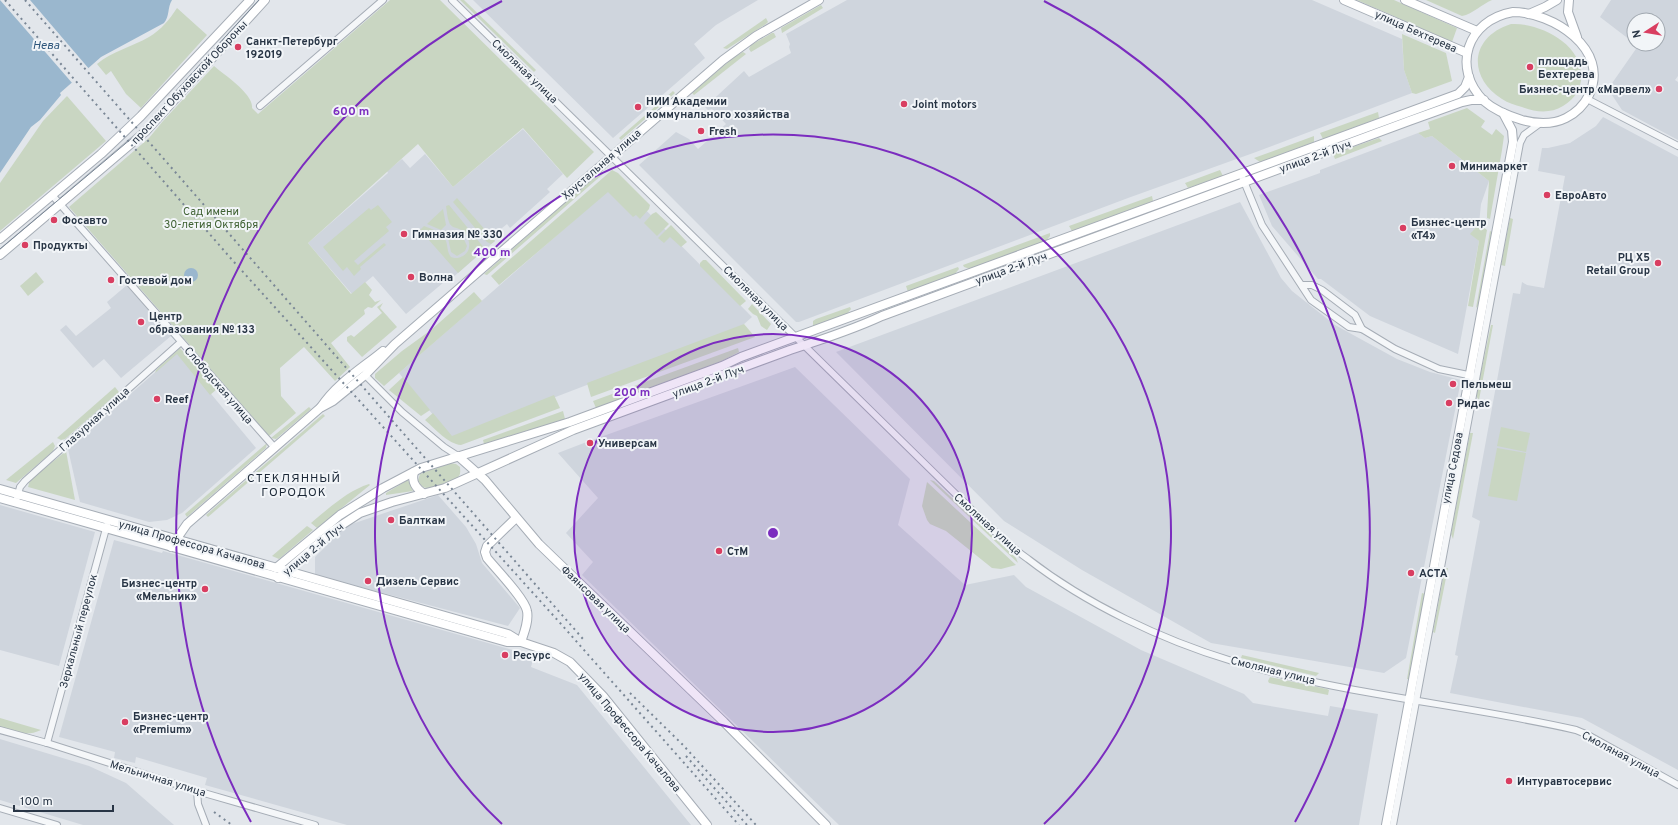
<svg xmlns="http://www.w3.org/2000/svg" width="1678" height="825" font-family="Overpass,sans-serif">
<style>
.built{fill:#cfd5dd}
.green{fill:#c9d6c2}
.water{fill:#9ab7ce}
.pier{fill:#e2e6eb}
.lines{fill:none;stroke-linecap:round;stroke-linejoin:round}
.street-casing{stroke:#a6adb6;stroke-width:8}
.secondary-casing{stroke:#a6adb6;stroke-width:10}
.street{stroke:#f5f7f9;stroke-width:6}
.secondary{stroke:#fff;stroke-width:8}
.tram{stroke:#7a8796;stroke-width:1}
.rail{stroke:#7a8796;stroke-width:2;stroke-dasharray:2 4;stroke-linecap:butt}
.ring{fill:none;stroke:#7b2cbf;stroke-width:2}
.poi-dot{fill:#d93e61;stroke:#f2f5f8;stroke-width:1.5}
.labels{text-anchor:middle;stroke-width:4;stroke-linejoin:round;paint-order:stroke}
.street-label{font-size:11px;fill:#283545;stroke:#f2f5f8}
.poi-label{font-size:11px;font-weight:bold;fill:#283545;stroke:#f2f5f8;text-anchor:start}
.park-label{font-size:11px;fill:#406234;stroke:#f2f5f8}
.water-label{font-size:12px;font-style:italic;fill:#2f577c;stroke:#f2f5f8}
.neighbourhood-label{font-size:12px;letter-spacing:1px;fill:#1a2635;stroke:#f2f5f8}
.centre{fill:#7b2cbf;stroke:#f2f5f8;stroke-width:2}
.ring-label{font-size:12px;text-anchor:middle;font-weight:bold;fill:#7b2cbf;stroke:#f2f5f8;stroke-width:4;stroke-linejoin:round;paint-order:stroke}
</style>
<rect width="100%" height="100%" fill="#e2e6eb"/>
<g class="built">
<polygon points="473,0 758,0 716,25 694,44 705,58 613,138"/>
<polygon points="847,0 1312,0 1402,39 1404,70 1412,93 1256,152 1128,198 799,322 796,322 639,165 676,132 689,139 698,149 726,124 712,109 708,110 705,107 744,71 749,77 791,53 789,47 790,44 786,34"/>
<polygon points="1611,0 1678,0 1678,76 1675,80 1678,82 1678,140 1622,110 1608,89 1638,46 1636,44 1658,44 1658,20 1634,20 1634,43 1600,17"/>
<polygon points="1603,117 1678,157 1678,770 1582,718 1450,693 1458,656 1455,655 1480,521 1472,517 1513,293 1520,294 1522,282 1527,285 1544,288 1565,176 1538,171 1542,148 1548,148 1570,143 1596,126"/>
<polygon points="523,129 563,174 547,189 550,192 510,228 507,224 491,237 495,241 451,279 450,277 406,314 373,276 352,294 308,243 388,173 387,171 402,159 410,168 425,154 453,187"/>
<polygon points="1418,133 1425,138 1432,136 1489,181 1481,204 1479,224 1471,234 1479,241 1458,354 1370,316 1321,279 1318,279 1272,226 1259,195 1320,173 1320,170"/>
<polygon points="618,182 752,317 743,325 451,437 399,373"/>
<polygon points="1240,202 1281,278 1292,291 1335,325 1397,359 1430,372 1461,380 1406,658 1384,673 1211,643 1082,570 1004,521 836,352"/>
<polygon points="127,285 171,336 121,378 104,359 93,368 60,330 66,325 76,336 111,308 107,302"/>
<polygon points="177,353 256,448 182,513 167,520 149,522 80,502 68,449"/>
<polygon points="795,367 910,479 898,525 965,585 1014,575 1026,587 1141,650 1244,694 1253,703 1328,716 1330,706 1378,714 1359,825 839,825 582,575 593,562 566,533 598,498 558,453 584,443"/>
<polygon points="438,495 466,527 476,544 482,563 520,608 508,626 315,575 315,557 346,526"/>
<polygon points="0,505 95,532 59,666 0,650"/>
<polygon points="114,540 162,553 163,551 534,656 531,667 577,685 691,825 347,825 205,785 207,778 136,757 135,763 114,758 115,752 59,737"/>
<polygon points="0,739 89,766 126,783 174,825 83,825 0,800"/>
</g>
<g class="green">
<path d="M390 0H440L594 152 567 178 523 128 453 187 418 144 308 243 351 294 365 282 372 290 369 295 375 302 381 300 372 308 368 307 364 310 365 314 331 343 350 367 335 381 304 347 280 368 281 396 296 413 269 436 69 207 149 138 163 121 214 66C223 74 254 94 252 108L258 114Z"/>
<polygon points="460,0 464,0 536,70 534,72"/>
<polygon points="1357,0 1394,0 1457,28 1452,42"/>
<path d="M1426 0H1492C1482 4 1473 14 1462 16Z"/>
<polygon points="821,5 823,8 782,33 781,28"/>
<path d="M177 8 207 35 141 108 126 94 111 71 106 75 97 64C112 51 132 47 149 37 161 30 170 19 177 8Z"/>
<polygon points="766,18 768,22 766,24 727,49 723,48"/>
<path d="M1511 24C1528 23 1548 30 1562 41 1585 58 1590 90 1563 106 1550 114 1535 112 1522 107 1515 105 1508 103 1502 99 1467 77 1470 37 1511 24Z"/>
<polygon points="772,33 774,33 776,37 751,52 749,49 751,45"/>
<polygon points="1402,34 1446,53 1452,81 1416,94 1412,93 1404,70"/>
<polygon points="743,52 746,54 694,95 692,93 734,57"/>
<polygon points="673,91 675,93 621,140 619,138"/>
<polygon points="67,96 106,141 0,231 0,183 43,121"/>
<polygon points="1467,108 1485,121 1481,127 1492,135 1496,129 1504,136 1502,150 1490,219 1487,218 1487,214 1489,181 1432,136 1425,138 1418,133 1430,129 1428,122"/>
<polygon points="1378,112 1379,118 1323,139 1320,133"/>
<polygon points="1314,136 1314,142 1260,162 1254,158"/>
<polygon points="1379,138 1382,141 1335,159 1333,154"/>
<polygon points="612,170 618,173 650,205 649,209 640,219 636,215 633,217 608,192 499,285 491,276"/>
<polygon points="1220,170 1223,176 1188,188 1185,183"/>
<polygon points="601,171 603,174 487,275 484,274"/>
<polygon points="1152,196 1153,201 1072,231 1069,226"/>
<polygon points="457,198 495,241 491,244 487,242 453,202"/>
<polygon points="378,205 392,222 386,227 389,231 354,261 358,265 384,243 386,245 360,267 361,269 354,276 347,267 343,271 323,247 369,208 371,210"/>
<path d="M449 205 485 249 458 273 420 230 424 226C432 229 442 232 446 241 448 247 447 252 451 257 456 259 459 258 463 256 473 250 470 236 461 230 456 227 451 228 449 222 447 217 447 211 446 206Z"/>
<polygon points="443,209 446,225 441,230 427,224"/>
<polygon points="656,212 669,224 657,236 644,223 652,214"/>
<polygon points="1510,218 1513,219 1505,266 1501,265"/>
<polygon points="1479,224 1487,230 1473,307 1468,306 1479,241 1470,234"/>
<polygon points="671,225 687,242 681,247 670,237 664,243 658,238"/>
<polygon points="456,231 462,235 467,246 465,251 457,256 451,252 448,238"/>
<polygon points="1490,231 1492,232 1480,303 1476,308"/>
<polygon points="1050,233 1050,236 1046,241 970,269 964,267 963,265"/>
<polygon points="703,260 706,260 746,301 740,306 700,266 700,263"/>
<polygon points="958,267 959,269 954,275 908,292 906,286"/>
<polygon points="36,272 44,282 28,296 20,286"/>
<polygon points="474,292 482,301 384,386 375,378 375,374 402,351 431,330"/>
<polygon points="383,303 380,308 397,327 362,357 347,341 347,337 351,335 354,337 382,313 377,307"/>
<polygon points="752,304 771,324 767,330 761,326 757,316 753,314 748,309"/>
<polygon points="850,307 851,309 846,315 813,327 813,321 816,319"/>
<polygon points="744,324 755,337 591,397 587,383"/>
<polygon points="1491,325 1493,325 1479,400 1476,396"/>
<polygon points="180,348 217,389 210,395 177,354 155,373 156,370"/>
<polygon points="738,348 739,352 718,363 596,408 593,401"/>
<polygon points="403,377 430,410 421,416 389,390"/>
<polygon points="115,387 119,392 65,439 61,440 57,438"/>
<path d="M554 395 560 408 461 445C448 444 435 429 425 420L433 413 452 436Z"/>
<polygon points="309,407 311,409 276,439 271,438"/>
<polygon points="563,411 565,419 484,444 483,440"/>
<polygon points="323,414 325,416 208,517 206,515"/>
<polygon points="1501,427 1530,433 1526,452 1497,446"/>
<polygon points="1470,433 1473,433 1453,539 1451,534"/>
<polygon points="53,442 55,446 53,451 16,483 6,480"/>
<polygon points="267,443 266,448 187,517 185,514"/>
<polygon points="1497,448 1526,453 1517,501 1488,496"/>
<polygon points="66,451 75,500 28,487 30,480"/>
<path d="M449 463 456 464 460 467C460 470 461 473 459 476 456 481 432 489 427 488 422 488 420 484 418 480L420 474Z"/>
<polygon points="408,480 413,491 386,495 386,493"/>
<polygon points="930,480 934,481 1016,558 1018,563"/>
<polygon points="927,482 1016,565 1001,569 992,568 946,531 930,524 927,520 922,506"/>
<path d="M369 484 370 485 317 528 311 523C328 509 347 491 369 484Z"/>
<polygon points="307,526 313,530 279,559 272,556"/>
<polygon points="1445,568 1448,568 1435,633 1433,632"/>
<polygon points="1422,593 1425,594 1409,679 1407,679"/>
<polygon points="1242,655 1319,673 1316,676 1241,658"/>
<polygon points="1270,677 1327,689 1329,690 1328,695 1269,683 1268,681"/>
<path d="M0 718 41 730C27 737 15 732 0 728Z"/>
</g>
<g class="water">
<path d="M0 0H172C167 8 170 16 164 23L101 57 60 93 61 95 40 120 31 127 0 173Z"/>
<circle cx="191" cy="275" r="7"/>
</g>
<polygon class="pier" points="0,0 30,0 90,70 73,84"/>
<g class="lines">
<defs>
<g id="street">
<path d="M452 0 974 512C991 528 1008 545 1028 559 1086 604 1162 640 1232 661 1343 695 1463 704 1576 730L1588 735 1678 785"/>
<polyline points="1587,99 1678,146"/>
<polyline points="260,106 383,0"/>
<polyline points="1241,174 1262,225 1311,300 1349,327 1362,329 1395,349 1439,369 1473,376"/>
<polyline points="52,195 275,448"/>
<polyline points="1302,285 1312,285 1322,290 1355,315 1362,329"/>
<polyline points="365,375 402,412 444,447 458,456"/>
<polyline points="17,498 20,487 25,481 181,342"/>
<polyline points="0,730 47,743 197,791 315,825"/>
<polyline points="47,743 107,525"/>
<polyline points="197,791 198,804 206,825"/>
<polyline points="0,808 57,825"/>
<polyline points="1393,825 1520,143 1524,135 1539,124"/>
</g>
<g id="secondary">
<polyline points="1344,0 1467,53"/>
<polyline points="1405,0 1477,31"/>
<polyline points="1569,0 1568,12 1577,37"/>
<path d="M1513 12C1552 12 1611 49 1589 95 1584 105 1576 113 1566 118 1552 125 1537 124 1522 120 1509 116 1494 110 1484 101 1451 68 1467 20 1513 12Z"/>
<polyline points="1529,14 1545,7 1557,0"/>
<polyline points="0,239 101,154 141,116 250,0"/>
<polyline points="0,255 146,131 265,0"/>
<path d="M321 407C337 383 361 369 383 351"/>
<polyline points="458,456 485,480 539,544 724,722 826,825"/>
<path d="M414 472C411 482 416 488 424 494"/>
<polyline points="0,489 508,634 521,642 554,653 570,662 603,696 707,825"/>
<polyline points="0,498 507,642 520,642"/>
<path d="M516 518 487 546 485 552 487 558C496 569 525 599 527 611 529 621 524 633 521 642"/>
<polyline points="171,547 187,524 320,408 333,401 365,375 395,344 723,60 756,36 819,0"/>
<polyline points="276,568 340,515 383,488 421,468 570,422 722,366 741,357 1458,94 1465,87 1469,77"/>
<path d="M278 578 334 530 360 513 392 502 445 488 573 430 790 350C821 340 852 330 882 316L1409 121 1462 102 1471 100H1484"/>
<polyline points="1386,825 1513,142 1512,130 1503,113"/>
</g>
</defs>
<use href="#street" class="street-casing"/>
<use href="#secondary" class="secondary-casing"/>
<use href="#street" class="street"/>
<use href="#secondary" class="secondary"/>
<polyline class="tram" points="0,249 144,128 174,93 259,0"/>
<g class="rail">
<polyline points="5,0 234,262 561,624 739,825"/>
<polyline points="25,0 583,639"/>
<polyline points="630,693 683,745 756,825"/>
<polyline points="686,756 747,825"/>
<polyline points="214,812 232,825"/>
</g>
</g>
<circle cx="773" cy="533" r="199" fill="#7b2cbf" fill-opacity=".12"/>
<g class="ring">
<circle cx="773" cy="533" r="199"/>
<path d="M502 824A398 398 0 1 1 1044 824"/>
<path d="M251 822A597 597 0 0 1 502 1M1044 1A597 597 0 0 1 1295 822"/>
</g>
<g class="poi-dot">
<circle cx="238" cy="47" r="4"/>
<circle cx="1530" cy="67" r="4"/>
<circle cx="1659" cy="89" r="4"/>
<circle cx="904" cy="104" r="4"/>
<circle cx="638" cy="107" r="4"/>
<circle cx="701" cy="131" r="4"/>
<circle cx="1452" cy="166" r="4"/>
<circle cx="1547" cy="195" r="4"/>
<circle cx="54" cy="220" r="4"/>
<circle cx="1403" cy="228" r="4"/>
<circle cx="404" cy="234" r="4"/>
<circle cx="25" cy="245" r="4"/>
<circle cx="1658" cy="263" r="4"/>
<circle cx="411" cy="277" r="4"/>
<circle cx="111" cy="280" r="4"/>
<circle cx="141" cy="322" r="4"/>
<circle cx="1453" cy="384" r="4"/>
<circle cx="157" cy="399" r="4"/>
<circle cx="1449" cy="403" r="4"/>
<circle cx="590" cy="443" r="4"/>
<circle cx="391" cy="520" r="4"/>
<circle cx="719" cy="551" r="4"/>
<circle cx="1411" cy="573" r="4"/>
<circle cx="368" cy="581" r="4"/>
<circle cx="205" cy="589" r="4"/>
<circle cx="505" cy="655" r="4"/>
<circle cx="125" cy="722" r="4"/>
<circle cx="1509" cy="781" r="4"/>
</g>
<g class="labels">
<g class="street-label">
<text transform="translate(1416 31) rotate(24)" y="4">улица Бехтерева</text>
<text transform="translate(525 71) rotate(44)" y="4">Смоляная улица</text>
<text transform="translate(189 82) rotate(-47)" y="4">проспект Обуховской Обороны</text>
<text transform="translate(1315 156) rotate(-20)" y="4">улица 2-й Луч</text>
<text transform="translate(601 164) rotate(-41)" y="4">Хрустальная улица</text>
<text transform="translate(1011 268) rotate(-20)" y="4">улица 2-й Луч</text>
<text transform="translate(756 298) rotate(45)" y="4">Смоляная улица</text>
<text transform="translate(708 381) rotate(-20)" y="4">улица 2-й Луч</text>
<text transform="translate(219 385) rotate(49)" y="4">Слободская улица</text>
<text transform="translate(94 419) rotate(-42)" y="4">Глазурная улица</text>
<text transform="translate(1452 468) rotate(-79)" y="4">улица Седова</text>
<text transform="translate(988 524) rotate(42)" y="4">Смоляная улица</text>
<text transform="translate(192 544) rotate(16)" y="4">улица Профессора Качалова</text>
<text transform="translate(313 549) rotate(-40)" y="4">улица 2-й Луч</text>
<text transform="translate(596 599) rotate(44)" y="4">Фаянсовая улица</text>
<text transform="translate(78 631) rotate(-75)" y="4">Зеркальный переулок</text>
<text transform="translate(1273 670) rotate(14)" y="4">Смоляная улица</text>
<text transform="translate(630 732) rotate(50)" y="4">улица Профессора Качалова</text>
<text transform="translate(1621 754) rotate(28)" y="4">Смоляная улица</text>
<text transform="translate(158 778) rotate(17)" y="4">Мельничная улица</text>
</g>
<g class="poi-label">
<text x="246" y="45">Санкт-Петербург<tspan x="246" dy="13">192019</tspan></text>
<text x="1538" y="65">площадь<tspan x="1538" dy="13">Бехтерева</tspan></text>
<text x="1651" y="93" text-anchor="end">Бизнес-центр «Марвел»</text>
<text x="646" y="105">НИИ Академии<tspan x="646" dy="13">коммунального хозяйства</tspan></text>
<text x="912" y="108">Joint motors</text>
<text x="709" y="135">Fresh</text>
<text x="1460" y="170">Минимаркет</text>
<text x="1555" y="199">ЕвроАвто</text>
<text x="62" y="224">Фосавто</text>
<text x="1411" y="226">Бизнес-центр<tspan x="1411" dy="13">«Т4»</tspan></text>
<text x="412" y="238">Гимназия № 330</text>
<text x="33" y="249">Продукты</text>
<text x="1650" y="261" text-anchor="end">РЦ X5<tspan x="1650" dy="13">Retail Group</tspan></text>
<text x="419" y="281">Волна</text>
<text x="119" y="284">Гостевой дом</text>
<text x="149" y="320">Центр<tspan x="149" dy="13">образования № 133</tspan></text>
<text x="1461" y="388">Пельмеш</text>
<text x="165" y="403">Reef</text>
<text x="1457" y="407">Ридас</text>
<text x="598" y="447">Универсам</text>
<text x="399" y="524">Балткам</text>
<text x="727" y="555">СтМ</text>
<text x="1419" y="577">АСТА</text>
<text x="376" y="585">Дизель Сервис</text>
<text x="197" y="587" text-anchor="end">Бизнес-центр<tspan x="197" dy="13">«Мельник»</tspan></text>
<text x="513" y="659">Ресурс</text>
<text x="133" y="720">Бизнес-центр<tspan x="133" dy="13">«Premium»</tspan></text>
<text x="1517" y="785">Интуравтосервис</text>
</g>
<g class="park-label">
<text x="211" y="215">Сад имени<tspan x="211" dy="13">30-летия Октября</tspan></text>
</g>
<g class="water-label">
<text x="46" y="49">Нева</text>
</g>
<g class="neighbourhood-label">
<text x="294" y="482">СТЕКЛЯННЫЙ<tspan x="294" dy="14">ГОРОДОК</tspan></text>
</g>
</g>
<circle cx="773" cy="533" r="6" class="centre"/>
<g class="ring-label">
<text x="351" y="115">600 m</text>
<text x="492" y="256">400 m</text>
<text x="632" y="396">200 m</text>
</g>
<g transform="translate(1646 32) rotate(258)"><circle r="19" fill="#f2f5f8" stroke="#a1a8b0"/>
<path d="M0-3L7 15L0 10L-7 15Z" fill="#d93e61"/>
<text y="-6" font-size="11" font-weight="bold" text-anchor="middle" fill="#283545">N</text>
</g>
<path d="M14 805v6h99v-6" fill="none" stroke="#283545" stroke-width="2"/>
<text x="20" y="805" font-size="12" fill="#283545" stroke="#f2f5f8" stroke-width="3" paint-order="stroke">100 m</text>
</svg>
